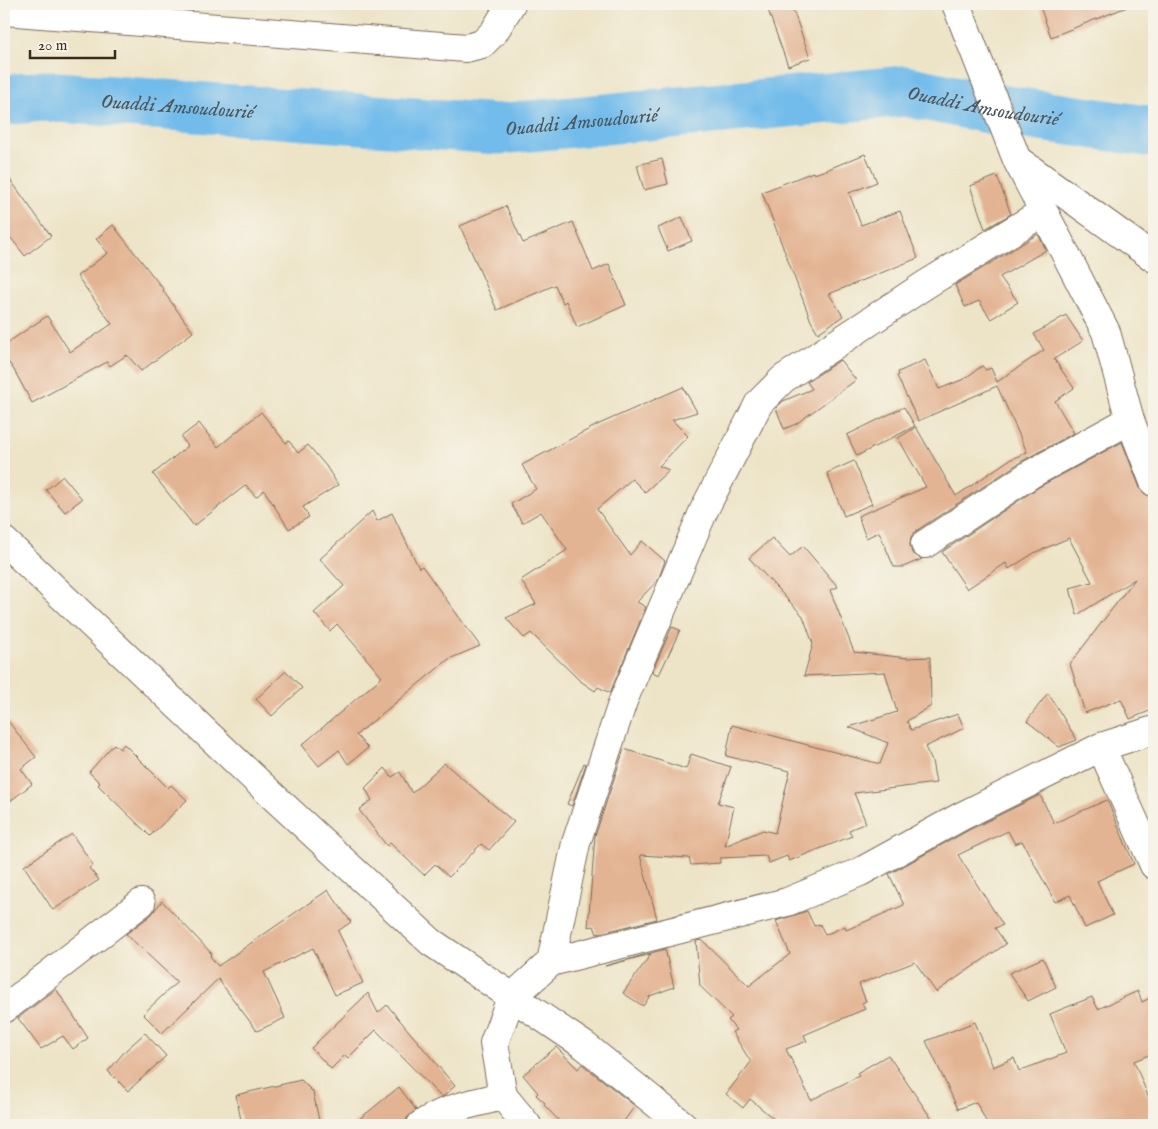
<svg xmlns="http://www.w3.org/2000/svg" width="1158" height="1129" font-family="'IM FELL English',serif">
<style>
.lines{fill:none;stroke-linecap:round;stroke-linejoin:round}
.river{stroke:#72bceb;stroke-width:51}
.building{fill:#e3b493}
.minor-casing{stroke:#796b59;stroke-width:30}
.minor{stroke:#fff;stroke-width:28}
.labels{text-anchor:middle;stroke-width:5;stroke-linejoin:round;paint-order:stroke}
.water-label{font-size:20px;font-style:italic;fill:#4c565c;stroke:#f7f3e8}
</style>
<rect width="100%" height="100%" fill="#f7f3e8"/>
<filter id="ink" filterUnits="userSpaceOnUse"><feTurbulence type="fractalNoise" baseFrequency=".02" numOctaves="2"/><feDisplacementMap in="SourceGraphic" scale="10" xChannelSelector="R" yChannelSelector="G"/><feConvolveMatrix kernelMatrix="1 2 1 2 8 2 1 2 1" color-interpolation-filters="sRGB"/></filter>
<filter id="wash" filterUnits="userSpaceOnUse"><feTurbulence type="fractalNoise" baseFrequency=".0096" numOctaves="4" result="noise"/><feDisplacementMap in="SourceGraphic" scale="20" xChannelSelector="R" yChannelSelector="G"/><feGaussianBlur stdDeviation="1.12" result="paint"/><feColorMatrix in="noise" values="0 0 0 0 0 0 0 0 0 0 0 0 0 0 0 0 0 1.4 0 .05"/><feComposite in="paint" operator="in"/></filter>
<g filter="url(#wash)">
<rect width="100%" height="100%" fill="#ede4c7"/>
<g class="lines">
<path class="river" id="s1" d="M4 100 43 96 498 129 905 91 998 110 1154 132"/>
</g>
<g id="blocks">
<g class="building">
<polygon points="786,4 791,4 810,58 788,66 768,10"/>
<polygon points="1039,4 1132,4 1132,5 1051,37"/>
<polygon points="865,154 877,182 849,193 861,225 900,211 918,258 829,294 843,316 818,333 811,321 762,192 813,172 814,174 826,170"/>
<polygon points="662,159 668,184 644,190 637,165"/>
<polygon points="4,171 51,236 25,256 4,229"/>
<polygon points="997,176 1011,214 985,229 970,186"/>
<polygon points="506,206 523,243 573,222 593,271 609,264 626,305 577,327 566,301 563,303 555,285 497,310 460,226"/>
<polygon points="682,217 692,241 668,251 658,228"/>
<polygon points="113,225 164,290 163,291 193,332 141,371 127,355 110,366 107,362 32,403 14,370 4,356 4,345 47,316 70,352 112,324 77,276 108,253 96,239"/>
<polygon points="1038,234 1046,250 1000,277 1018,302 991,319 979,301 965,307 955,285"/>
<polygon points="1066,315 1083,341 1054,359 1074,388 1055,401 1074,433 1022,461 916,531 911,537 910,545 912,553 922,559 903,567 894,567 879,532 866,538 858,516 926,487 898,438 916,427 956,496 1009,460 1027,452 997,386 918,421 897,376 899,375 898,372 925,360 939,389 964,379 982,366 986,370 991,368 997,382 1044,350 1034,334"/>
<polygon points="840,360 856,380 796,424 784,429 776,408 783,401 812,389 807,382"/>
<polygon points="683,387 697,412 672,420 688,436 659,466 669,470 645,492 632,479 597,509 630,555 642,541 665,561 658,580 637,602 646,607 610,693 598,687 595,691 579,680 531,633 524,638 506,618 536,604 521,580 567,550 541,512 522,523 511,504 536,489 522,465 597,425"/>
<polygon points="904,407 915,426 857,456 847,435"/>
<polygon points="261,412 286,443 289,441 298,453 308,445 326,466 338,485 303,507 309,517 289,529 264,490 256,497 246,485 194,526 153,474 188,446 181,437 199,423 218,447"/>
<polygon points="1122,442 1140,488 1145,494 1154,497 1154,709 1130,719 1121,699 1085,713 1070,664 1135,579 1077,615 1070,588 1092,582 1069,538 1034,553 1009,569 1006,563 967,589 942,552 1039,487"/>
<polygon points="854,461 872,504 844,516 827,473"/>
<polygon points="63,476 82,499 65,512 46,490"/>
<polygon points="372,511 377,521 392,513 419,568 422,566 480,646 449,659 356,735 368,748 348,764 339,750 319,766 302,745 382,677 337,624 330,631 314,613 344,586 320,559"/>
<polygon points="772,538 790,557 803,546 838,587 830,590 854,652 908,658 930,657 931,706 907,721 911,730 958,714 964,728 925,747 932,761 936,783 854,793 866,823 849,830 852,836 789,861 787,856 769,863 766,856 720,858 720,863 691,865 689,858 640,855 657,919 597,934 594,926 588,927 595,836 624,749 686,769 691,754 731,767 718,803 734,807 725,846 763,830 775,833 790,771 726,756 732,725 880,764 888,743 849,727 897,712 885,672 804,676 813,644 803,616 749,558"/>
<polygon points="672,627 680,630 659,675 652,672"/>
<polygon points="286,671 302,688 272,716 256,699"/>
<polygon points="1048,693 1077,740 1059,747 1027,721"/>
<polygon points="4,716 36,757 21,769 32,784 4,806"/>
<polygon points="114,744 120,749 124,744 168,788 171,785 187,800 150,836 98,785 100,783 89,772"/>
<polygon points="444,763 514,822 489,850 481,844 449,877 435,864 424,875 390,843 387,846 359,810 372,800 365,788 385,768 392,777 400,772 412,793"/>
<polygon points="584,763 586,764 572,806 567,804"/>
<polygon points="1040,795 1054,823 1107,800 1134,864 1097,881 1113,915 1085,928 1070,895 1055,902 1022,841 1015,844 1008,831 958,855 1003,925 995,928 1006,944 936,992 915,962 859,984 866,1001 862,1003 865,1009 804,1035 807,1041 786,1049 811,1100 859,1076 857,1073 888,1055 936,1125 762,1125 774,1119 750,1099 743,1108 726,1094 751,1062 732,1032 736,1030 728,1020 732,1017 700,986 696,941 702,940 749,986 790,954 776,921 807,911 814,926 820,924 825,935 845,926 846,930 904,905 889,874 969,830"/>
<polygon points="72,834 93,865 89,868 99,880 53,910 24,866"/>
<polygon points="328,890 351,922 338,931 363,983 335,995 313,948 264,972 285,1018 257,1031 218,979 162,1033 143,1014 177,982 126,934 151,915 162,901 212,954 210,956 218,966"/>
<polygon points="665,949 674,987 650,996 643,1006 623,993 651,954 605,966"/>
<polygon points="1043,958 1056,987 1028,1001 1009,973"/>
<polygon points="56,989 88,1038 73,1049 63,1036 41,1049 18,1018"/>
<polygon points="1138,991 1142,1002 1154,996 1154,1053 1134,1061 1154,1111 1154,1125 988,1125 976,1102 958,1109 926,1041 975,1022 993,1067 1014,1058 1019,1071 1066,1053 1050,1014 1092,997 1098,1009"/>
<polygon points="368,993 378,1013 387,1005 455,1086 445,1095 441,1097 376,1030 348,1058 345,1055 331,1069 311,1048"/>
<polygon points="145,1033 166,1056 128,1091 108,1071 126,1050"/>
<polygon points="556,1047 578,1069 582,1064 635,1106 621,1125 563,1125 544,1105 545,1103 536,1095 538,1093 523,1075"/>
<polygon points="301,1080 313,1092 320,1125 242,1125 236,1095"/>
<polygon points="399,1087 416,1110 407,1118 406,1123 403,1125 352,1125"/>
</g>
</g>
</g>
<g filter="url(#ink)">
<use href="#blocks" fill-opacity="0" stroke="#796b59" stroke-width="1"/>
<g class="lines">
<defs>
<g id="minor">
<polyline points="956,4 1017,160 1106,332 1130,420 1154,482"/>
<polyline points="4,11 466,48 482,44 494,32 511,4"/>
<polyline points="1019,161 1154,258"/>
<polyline points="4,541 275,798 431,942 585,1046 683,1125"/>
<polyline points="925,544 1031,474 1130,420"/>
<polyline points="1101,747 1154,865"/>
<polyline points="551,962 576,843 623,701 704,510 759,403 783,379 925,285 1043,212"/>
<polyline points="4,1009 141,903"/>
<path d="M421 1125C444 1108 475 1103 503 1096"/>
<polyline points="527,1125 503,1096 494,1043 511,998 551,962 787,902 860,872 962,816 1101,747 1154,730"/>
</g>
</defs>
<use href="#minor" class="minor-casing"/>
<use href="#minor" class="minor"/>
</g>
</g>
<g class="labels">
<g class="water-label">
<text dy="7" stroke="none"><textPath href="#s1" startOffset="174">Ouaddi Amsoudourié</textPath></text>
<text dy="7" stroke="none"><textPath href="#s1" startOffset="984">Ouaddi Amsoudourié</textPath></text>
<text dy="7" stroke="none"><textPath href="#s1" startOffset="579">Ouaddi Amsoudourié</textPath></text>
</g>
</g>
<rect width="1158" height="1129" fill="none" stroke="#f7f3e8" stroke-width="20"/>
<path d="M30 50v8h85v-8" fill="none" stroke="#3b2a1e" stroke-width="2.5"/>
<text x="38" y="50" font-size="15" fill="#3b2a1e" stroke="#f7f3e8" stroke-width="4" paint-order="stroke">20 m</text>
</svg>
